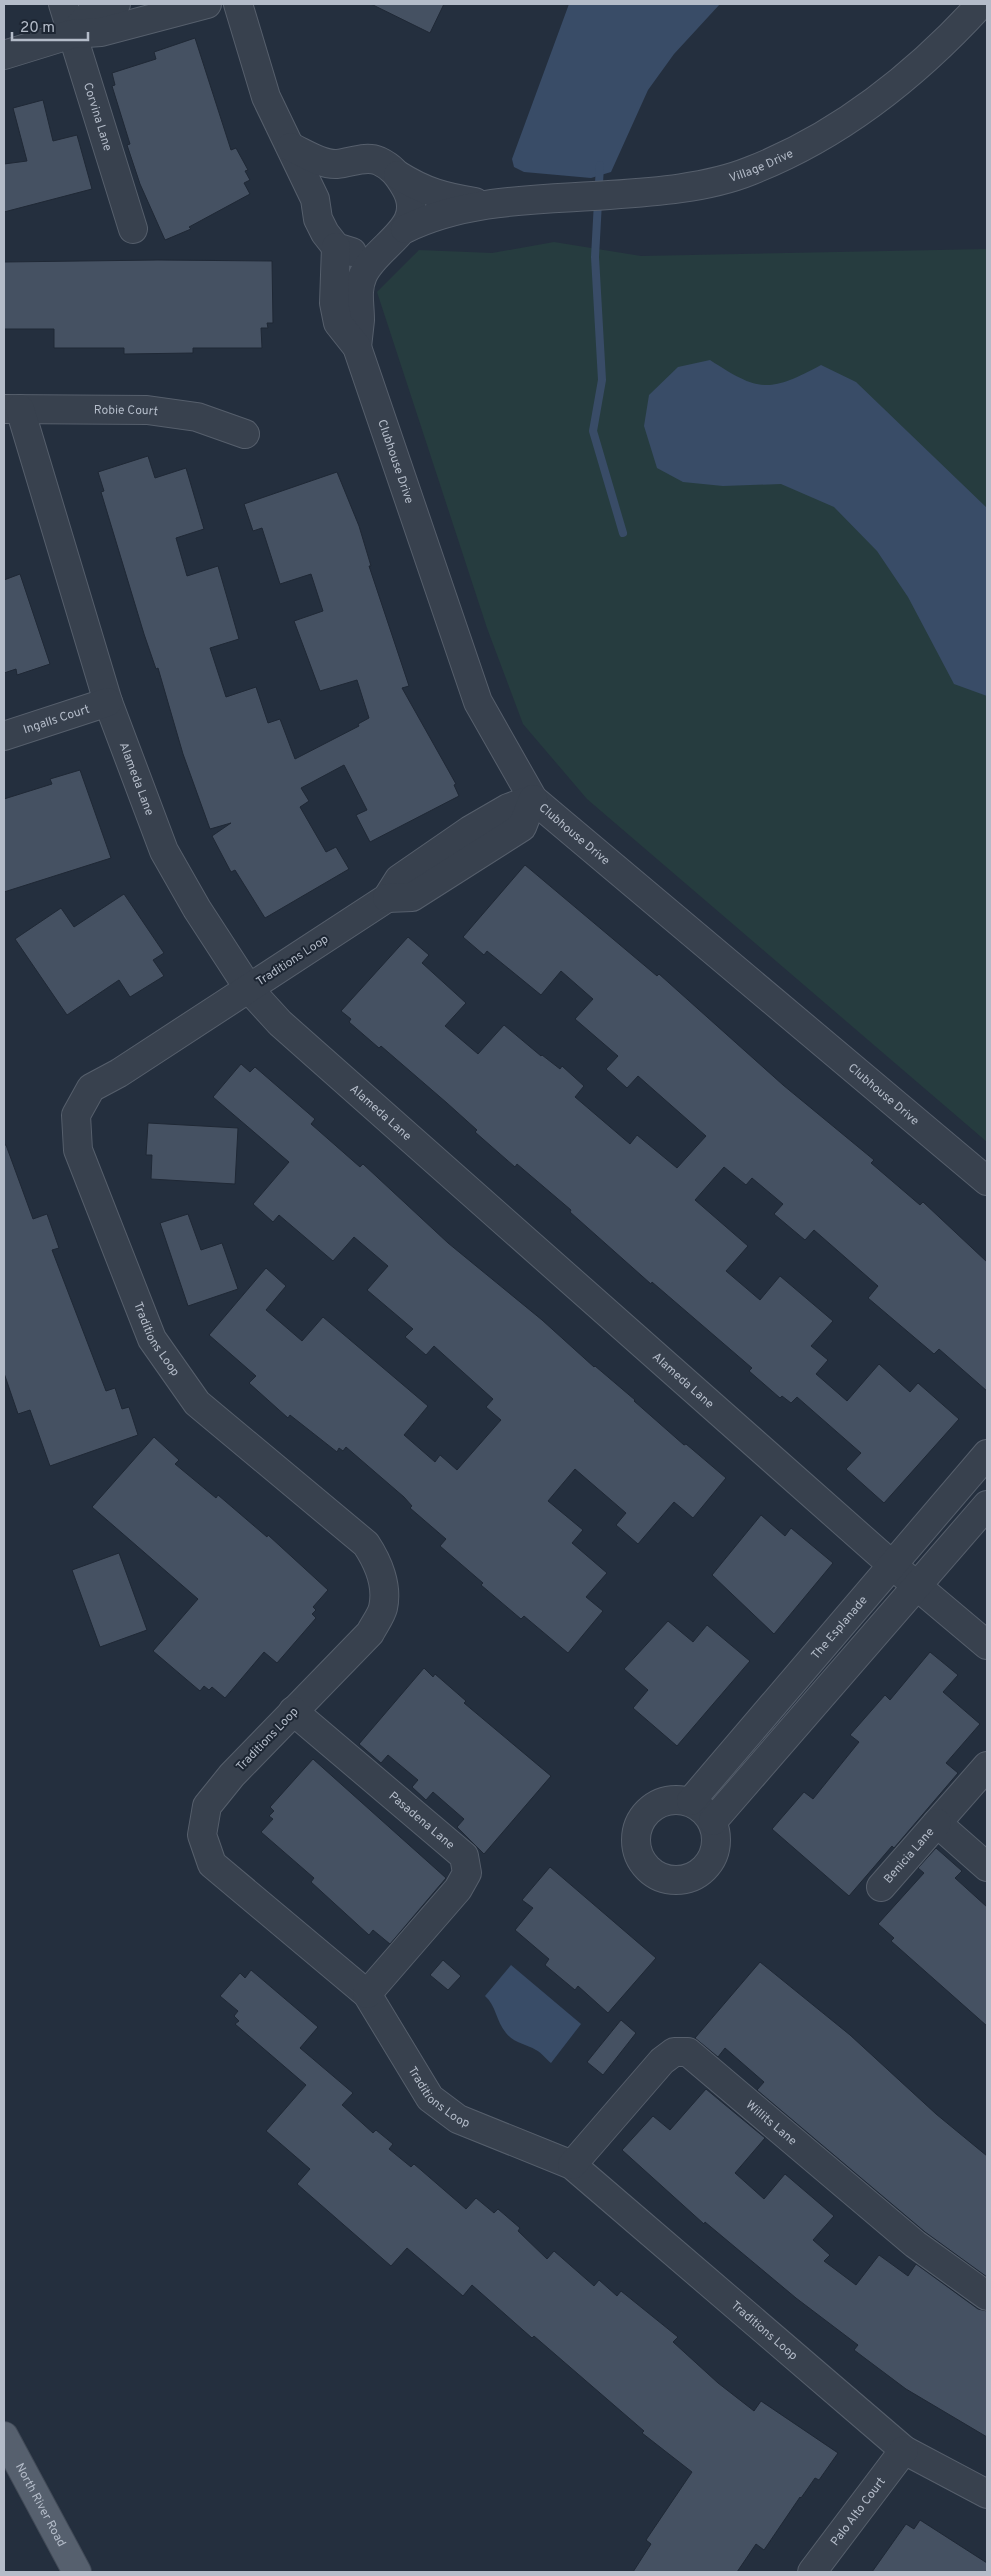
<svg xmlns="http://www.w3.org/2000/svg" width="991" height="2576" font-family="Overpass,sans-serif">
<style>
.green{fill:#263c3f}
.water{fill:#394c67}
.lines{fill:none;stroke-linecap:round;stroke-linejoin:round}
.stream{stroke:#394c67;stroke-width:8}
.building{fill:#455162;stroke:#1f2835}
.minor-casing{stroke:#565f6c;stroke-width:30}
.major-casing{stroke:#414a57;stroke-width:30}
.minor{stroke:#38414e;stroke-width:28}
.major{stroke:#56606e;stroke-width:28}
.labels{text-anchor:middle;stroke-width:4;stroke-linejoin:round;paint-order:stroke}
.street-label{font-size:12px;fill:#b4bcc9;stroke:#1d2633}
</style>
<rect width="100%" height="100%" fill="#242f3e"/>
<polygon class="green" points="554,242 641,256 987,249 987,1142 587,799 523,724 487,628 377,292 419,250 492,253"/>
<g class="water">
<polygon points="569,4 720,4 674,54 648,90 611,172 591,178 524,172 514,167 512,159"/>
<path d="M710 360C759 392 769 393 821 365L856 382 987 508V696L954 684 908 597 877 551 834 507 781 484 723 486 683 482 657 468 644 426 649 395 678 367Z"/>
<path d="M511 1965 581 2024 551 2063C546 2059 542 2053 536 2050 526 2044 514 2043 506 2033 496 2021 496 2005 485 1996Z"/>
</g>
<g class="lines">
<polyline class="stream" points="600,165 595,257 602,380 593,431 623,533"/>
</g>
<g class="building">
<polygon points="371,4 444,4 430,33"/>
<polygon points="195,38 231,150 236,148 248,170 245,171 250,180 244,183 250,194 189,227 191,229 165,240 140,184 127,145 130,144 112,86 115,85 112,73 156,59 154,52"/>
<polygon points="43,100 53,141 77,135 92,189 4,212 4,164 27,161 13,108"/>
<polygon points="158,260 272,261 273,323 267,323 268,328 261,328 262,348 193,348 193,353 124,354 124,348 54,348 54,329 4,329 4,262"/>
<polygon points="148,456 155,478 186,468 204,529 176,538 187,576 218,566 239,639 210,648 226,697 256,687 268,723 280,719 295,759 359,726 358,724 369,718 357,680 320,691 294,621 323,611 311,574 280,584 262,528 253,531 244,504 337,472 359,526 371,566 369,566 409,686 402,688 456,784 454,785 459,796 370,842 356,815 367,810 344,765 301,788 309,801 300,807 326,852 336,847 349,869 265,918 235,870 231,872 212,836 231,823 210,829 183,754 158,668 156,669 144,634 101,492 104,491 98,472"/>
<polygon points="20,574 50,664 17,675 16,669 4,673 4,580"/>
<polygon points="80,770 111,858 4,892 4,799 52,784 50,779"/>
<polygon points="525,865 657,976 659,974 783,1085 874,1160 871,1163 920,1205 923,1202 987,1262 987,1391 939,1349 934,1354 868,1298 878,1286 814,1230 805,1240 774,1214 783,1204 752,1178 746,1185 724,1167 695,1200 748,1246 726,1271 760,1300 780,1276 833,1321 811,1346 828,1360 816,1374 847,1401 879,1364 910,1392 918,1383 959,1419 884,1503 846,1469 861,1453 797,1397 791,1403 782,1396 780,1398 749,1371 752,1368 652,1282 651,1284 570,1212 571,1210 517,1164 515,1167 475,1132 477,1130 447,1103 381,1046 379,1048 349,1022 351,1019 341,1011 408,937 429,955 422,963 466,1003 445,1026 478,1054 504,1025 541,1056 542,1055 560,1069 562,1066 584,1086 575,1097 630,1144 637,1135 677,1168 706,1136 638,1076 627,1088 606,1069 618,1056 575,1019 593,999 561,971 541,995 487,951 484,955 463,937"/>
<polygon points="124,894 164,953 153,960 164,976 130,997 119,980 67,1015 15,939 61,908 74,927"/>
<polygon points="241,1064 250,1072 255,1067 315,1119 311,1124 360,1167 363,1164 448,1243 542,1320 594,1367 595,1366 635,1400 634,1401 684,1445 686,1444 726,1478 693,1518 674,1502 638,1544 616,1525 626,1513 575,1469 548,1501 583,1530 572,1543 607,1573 586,1597 603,1611 568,1653 524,1616 521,1619 481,1585 483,1583 440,1546 446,1539 410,1508 412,1506 404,1497 346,1447 343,1451 339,1448 337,1452 290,1415 288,1418 249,1383 256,1376 209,1335 266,1268 286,1286 266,1310 302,1341 323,1317 428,1406 404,1435 435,1462 440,1455 457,1470 501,1420 486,1407 493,1399 434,1346 426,1355 405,1337 413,1329 367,1290 388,1266 354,1237 333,1261 279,1215 273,1222 253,1204 289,1162 213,1097"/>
<polygon points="148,1123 238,1128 235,1184 151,1179 152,1155 146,1155"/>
<polygon points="4,1145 6,1145 33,1219 47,1214 59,1248 52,1250 106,1391 115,1388 122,1409 129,1407 138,1435 50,1466 30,1410 18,1414 4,1373"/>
<polygon points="188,1214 201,1250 222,1243 238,1289 188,1306 160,1223"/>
<polygon points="154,1437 179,1460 175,1464 216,1498 218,1495 267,1537 268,1535 328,1590 313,1607 316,1610 312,1614 316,1618 277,1663 264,1652 225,1698 212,1687 209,1690 204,1686 200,1691 153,1651 198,1599 92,1507"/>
<polygon points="761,1515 785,1536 791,1528 833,1563 774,1634 712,1575"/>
<polygon points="119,1553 147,1630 100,1647 72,1570"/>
<polygon points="668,1621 693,1642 707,1625 750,1661 677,1746 633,1708 648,1690 624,1669"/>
<polygon points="930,1652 958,1675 943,1692 980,1724 946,1763 958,1773 894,1848 892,1846 849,1896 772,1829 804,1792 813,1799 859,1742 850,1735 885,1695 890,1700"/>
<polygon points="424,1668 433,1677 435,1674 466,1701 464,1703 551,1776 484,1854 457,1827 464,1819 433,1792 426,1800 412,1787 418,1780 388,1755 381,1763 359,1744"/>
<polygon points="313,1759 446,1878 390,1944 373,1930 369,1935 311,1882 314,1878 261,1832 273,1819 269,1816 274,1811 270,1807"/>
<polygon points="936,1848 962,1871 955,1878 987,1907 987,2026 891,1941 894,1938 878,1924 924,1873 918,1868"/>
<polygon points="550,1867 656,1958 608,2013 578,1986 575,1990 545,1965 549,1959 515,1930 533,1908 522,1900"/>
<polygon points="443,1960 461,1976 448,1990 430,1975"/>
<polygon points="760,1962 850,2035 936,2114 987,2156 987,2277 925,2232 757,2090 764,2082 725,2048 718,2057 695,2038"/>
<polygon points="251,1970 318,2027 300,2048 353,2093 342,2105 373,2133 376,2130 393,2144 389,2149 411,2167 414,2164 466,2209 476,2198 494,2213 498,2209 520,2228 518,2231 547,2259 554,2251 594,2286 599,2280 617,2296 621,2291 678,2337 673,2342 718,2383 754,2411 761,2401 838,2453 819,2480 815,2478 801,2498 800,2497 764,2550 756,2544 737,2572 633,2572 651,2544 646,2540 692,2472 642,2433 644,2431 534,2336 532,2338 472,2285 463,2296 407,2248 391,2266 297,2184 310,2169 266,2131 306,2085 235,2024 239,2021 234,2016 238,2011 220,1996 240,1973 245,1978"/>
<polygon points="621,2020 636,2033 603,2075 587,2062"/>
<polygon points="706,2089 765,2138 735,2173 764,2199 785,2174 834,2216 813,2240 830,2255 824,2261 856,2285 879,2255 908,2276 916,2264 978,2309 987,2311 987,2437 906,2389 854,2350 858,2345 796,2298 705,2222 704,2224 622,2150 653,2116 670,2130"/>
<polygon points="920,2520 987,2563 987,2572 872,2572 906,2524 914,2529"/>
</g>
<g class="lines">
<defs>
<g id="minor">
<path id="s1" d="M63 4 133 229"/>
<polyline points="238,4 266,97 315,199 318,219 325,233 336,247 352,252"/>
<polyline points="72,34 93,11 116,4"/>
<polyline points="4,55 72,34 101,32 207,4"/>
<path d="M291 147C304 153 322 165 337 164 351 163 365 155 379 161 392 167 398 175 405 187 429 227 377 244 363 275 356 291 360 304 360 320 359 329 358 338 357 347"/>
<path d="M398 175C425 192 444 197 475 202"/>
<path id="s2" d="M405 229C468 198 541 200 609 195 654 192 708 188 750 171 840 136 917 74 981 4"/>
<path id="s3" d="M336 247 334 303 338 323 357 347 478 702 533 799 987 1181"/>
<path id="s4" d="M4 409 147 410 197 417 245 434"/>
<path id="s5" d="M20 409 108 702 164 851 197 909 249 989 280 1023 892 1565 987 1645"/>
<path id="s6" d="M4 736 108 702"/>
<path id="s7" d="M533 799 508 808 470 830 399 879 387 898 119 1073 91 1088 76 1115 78 1150 152 1339 197 1403 366 1544C378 1562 388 1586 383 1608 381 1616 374 1625 370 1633L232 1775 207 1806 202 1835 212 1864 367 1994 430 2098 458 2119 572 2165 904 2450 987 2494"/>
<polyline points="387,898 412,897 522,827 533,799"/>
<path id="s8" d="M293 1711 464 1856 467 1873 458 1889 367 1994"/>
<polyline points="987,1766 937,1823 987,1867"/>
<circle cx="676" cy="1840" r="40"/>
<path id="s9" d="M691 1801 987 1454"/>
<polyline points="713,1821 987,1505"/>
<path id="s10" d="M881 1887 937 1823"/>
<path id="s11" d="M572 2165 662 2061 674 2052H688L915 2244 987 2296"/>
<path id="s12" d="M812 2572 904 2450"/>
</g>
<g id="major">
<path id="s13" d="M4 2436 77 2572"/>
</g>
</defs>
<use href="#minor" class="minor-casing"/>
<use href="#major" class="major-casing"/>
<use href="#minor" class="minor"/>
<use href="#major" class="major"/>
</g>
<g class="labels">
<g class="street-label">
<text dy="4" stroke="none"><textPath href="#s1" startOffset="118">Corvina Lane</textPath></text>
<text dy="4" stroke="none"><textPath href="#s2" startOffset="364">Village Drive</textPath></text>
<text dy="4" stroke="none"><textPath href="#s4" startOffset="122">Robie Court</textPath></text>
<text dy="4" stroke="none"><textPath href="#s3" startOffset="228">Clubhouse Drive</textPath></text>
<text dy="4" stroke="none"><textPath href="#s6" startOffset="55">Ingalls Court</textPath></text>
<text dy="4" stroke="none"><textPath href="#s5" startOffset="388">Alameda Lane</textPath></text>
<text dy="4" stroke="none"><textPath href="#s3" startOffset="648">Clubhouse Drive</textPath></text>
<text transform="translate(292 960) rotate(-33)" y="4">Traditions Loop</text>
<text dy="4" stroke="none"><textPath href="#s3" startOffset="1052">Clubhouse Drive</textPath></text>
<text dy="4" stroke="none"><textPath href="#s5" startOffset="808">Alameda Lane</textPath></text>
<text dy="4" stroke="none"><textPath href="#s7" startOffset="802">Traditions Loop</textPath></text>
<text dy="4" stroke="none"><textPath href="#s5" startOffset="1212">Alameda Lane</textPath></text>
<text dy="4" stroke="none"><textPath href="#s9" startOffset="228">The Esplanade</textPath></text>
<text transform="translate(267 1739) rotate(-46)" y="4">Traditions Loop</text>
<text dy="4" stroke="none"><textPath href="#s8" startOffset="169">Pasadena Lane</textPath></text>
<text dy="4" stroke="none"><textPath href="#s10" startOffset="42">Benicia Lane</textPath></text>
<text dy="4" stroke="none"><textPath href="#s7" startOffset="1822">Traditions Loop</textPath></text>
<text dy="4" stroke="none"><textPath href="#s11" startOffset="276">Willits Lane</textPath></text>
<text dy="4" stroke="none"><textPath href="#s7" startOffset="2228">Traditions Loop</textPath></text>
<text dy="4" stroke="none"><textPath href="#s13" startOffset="78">North River Road</textPath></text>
<text dy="4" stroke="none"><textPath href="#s12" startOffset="76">Palo Alto Court</textPath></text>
</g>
</g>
<rect width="991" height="2576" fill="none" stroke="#b4bcc9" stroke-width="10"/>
<path d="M12 32v8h76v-8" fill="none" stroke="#b4bcc9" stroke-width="2.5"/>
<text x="20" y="32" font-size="15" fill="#b4bcc9" stroke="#1d2633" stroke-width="4" paint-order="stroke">20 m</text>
</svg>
